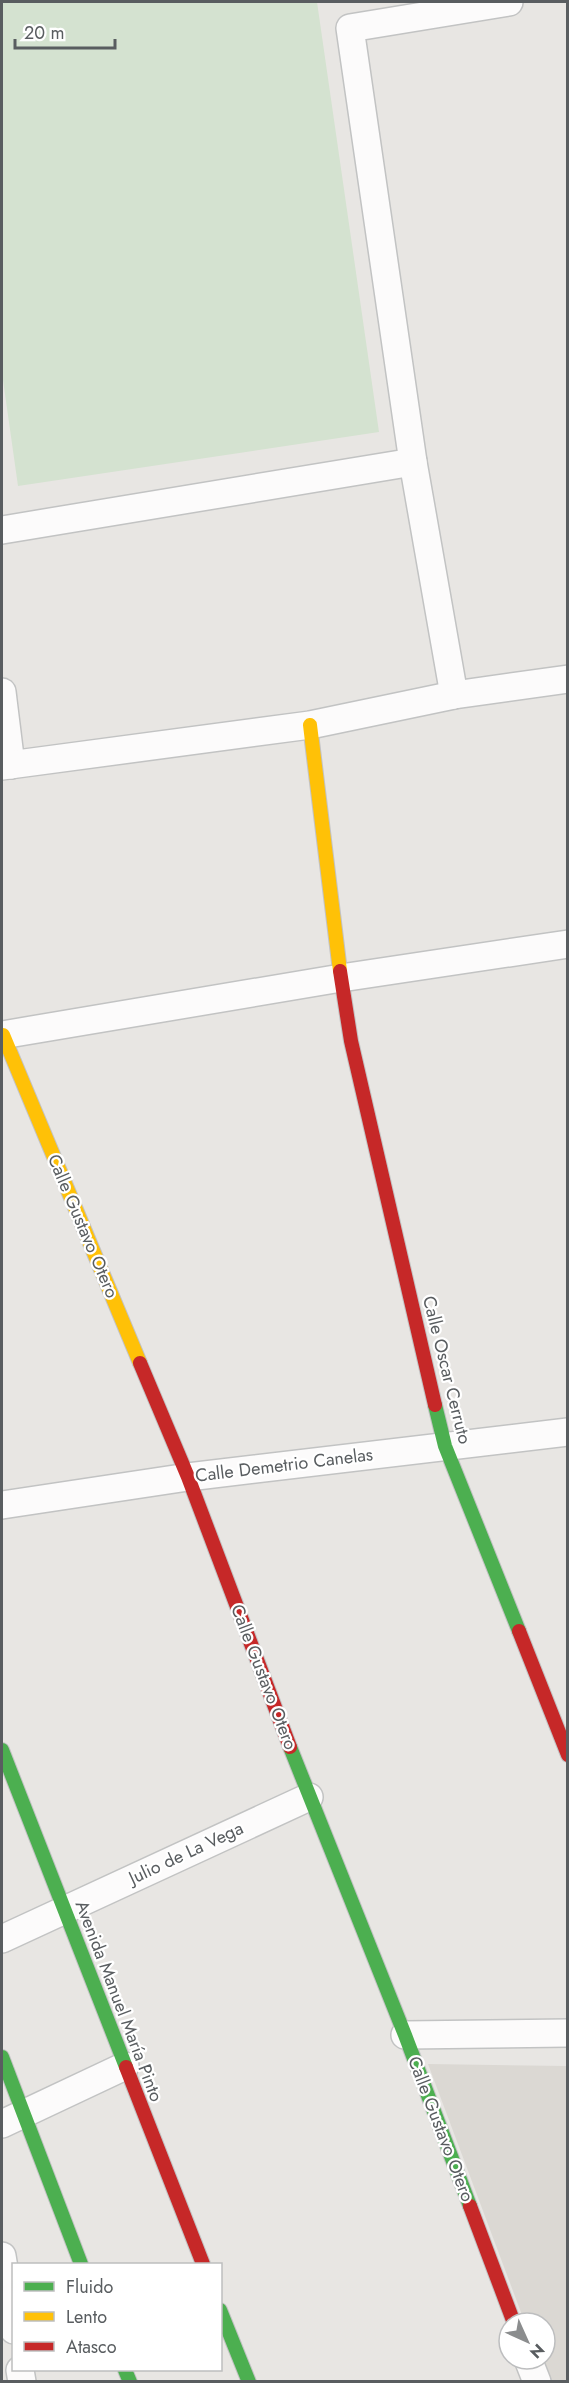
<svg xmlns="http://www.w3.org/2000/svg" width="569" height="2383" font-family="Jost,sans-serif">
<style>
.education{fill:#dbd8d3}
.green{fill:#d4e2d0}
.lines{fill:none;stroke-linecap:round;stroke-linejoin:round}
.street-casing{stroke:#c2c3c3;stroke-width:30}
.fast-casing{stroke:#c3c3c4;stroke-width:16}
.slow-casing{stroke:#c3c3c4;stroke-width:16}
.jam-casing{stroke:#c3c3c4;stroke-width:16}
.street{stroke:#fcfbfb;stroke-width:27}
.fast{stroke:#4caf50;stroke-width:14}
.slow{stroke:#ffc107;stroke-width:14}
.jam{stroke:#c62828;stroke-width:14}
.labels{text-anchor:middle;stroke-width:4.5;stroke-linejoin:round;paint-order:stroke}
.street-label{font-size:18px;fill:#595d60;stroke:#fff}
</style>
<rect width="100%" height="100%" fill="#e8e6e3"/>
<polygon class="education" points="428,2064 567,2066 567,2381 547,2381 539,2359 545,2359 545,2323 525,2323"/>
<polygon class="green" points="2,2 317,2 379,432 18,486 2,373"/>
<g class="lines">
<defs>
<g id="street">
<polyline points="2,530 413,462"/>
<polyline points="2,692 11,765"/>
<polyline points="454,695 413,462 350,28 509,2"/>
<polyline points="2,766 310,725 454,695 568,679"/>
<polyline points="2,1035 341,978 568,944"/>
<polyline points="2,1505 188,1477 568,1432"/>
<polyline points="2,1939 309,1797"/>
<polyline points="405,2035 568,2033"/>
<polyline points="2,2124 125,2066"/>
<polyline points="2,2256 14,2330"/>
<polyline points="528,2359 537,2382"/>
<polyline points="20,2370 22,2382"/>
</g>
<g id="fast">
<polyline points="435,1405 445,1446 519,1631"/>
<polyline points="290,1747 405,2035 470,2206"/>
<polyline points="2,1750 126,2067"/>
<polyline points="2,2057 81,2264"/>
<polyline points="220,2310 249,2382"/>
<polyline points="125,2370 130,2382"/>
</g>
<g id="slow">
<polyline points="310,725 340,971"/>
<polyline points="3,1035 140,1363"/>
</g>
<g id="jam">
<polyline points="340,971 351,1041 435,1405"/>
<polyline points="140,1363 188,1477 290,1747"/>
<polyline points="519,1631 568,1755"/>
<polyline points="126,2067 203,2264"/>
<polyline points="470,2206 514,2323"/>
</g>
</defs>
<use href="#street" class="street-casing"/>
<use href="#fast" class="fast-casing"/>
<use href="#slow" class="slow-casing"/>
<use href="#jam" class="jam-casing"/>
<use href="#street" class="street"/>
<use href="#fast" class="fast"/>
<use href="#slow" class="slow"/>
<use href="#jam" class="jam"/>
</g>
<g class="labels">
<g class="street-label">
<text transform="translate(83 1226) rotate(67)" y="6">Calle Gustavo Otero</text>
<text transform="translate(447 1370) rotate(76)" y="6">Calle Oscar Cerruto</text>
<text transform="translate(284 1465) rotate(-7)" y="6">Calle Demetrio Canelas</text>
<text transform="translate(264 1677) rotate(69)" y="6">Calle Gustavo Otero</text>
<text transform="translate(186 1853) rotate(-25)" y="6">Julio de La Vega</text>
<text transform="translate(119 2001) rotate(69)" y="6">Avenida Manuel María Pinto</text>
<text transform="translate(441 2129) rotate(69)" y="6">Calle Gustavo Otero</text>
</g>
</g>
<rect width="569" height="2383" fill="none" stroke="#595d60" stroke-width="6"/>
<rect x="12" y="2263" width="210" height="108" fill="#ffffff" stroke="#bdbebf" stroke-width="1.5"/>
<rect x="24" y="2282" width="30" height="9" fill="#4caf50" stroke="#bdbebf" stroke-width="1.5"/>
<text x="66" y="2293" font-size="18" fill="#595d60">Fluido</text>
<rect x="24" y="2312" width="30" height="9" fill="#ffc107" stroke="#bdbebf" stroke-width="1.5"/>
<text x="66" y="2323" font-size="18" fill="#595d60">Lento</text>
<rect x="24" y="2342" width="30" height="9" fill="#c62828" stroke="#bdbebf" stroke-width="1.5"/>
<text x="66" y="2353" font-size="18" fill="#595d60">Atasco</text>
<g transform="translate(527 2341) rotate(135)"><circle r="28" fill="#ffffff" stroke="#bdbebf" stroke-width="1.5"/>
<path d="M0-4.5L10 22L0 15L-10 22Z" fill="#8b8d8e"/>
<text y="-9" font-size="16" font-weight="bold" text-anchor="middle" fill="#595d60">N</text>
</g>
<path d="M15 39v9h100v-9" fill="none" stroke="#595d60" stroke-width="3"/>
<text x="24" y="39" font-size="18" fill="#595d60" stroke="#ffffff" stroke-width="4.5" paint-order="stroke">20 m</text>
</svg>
